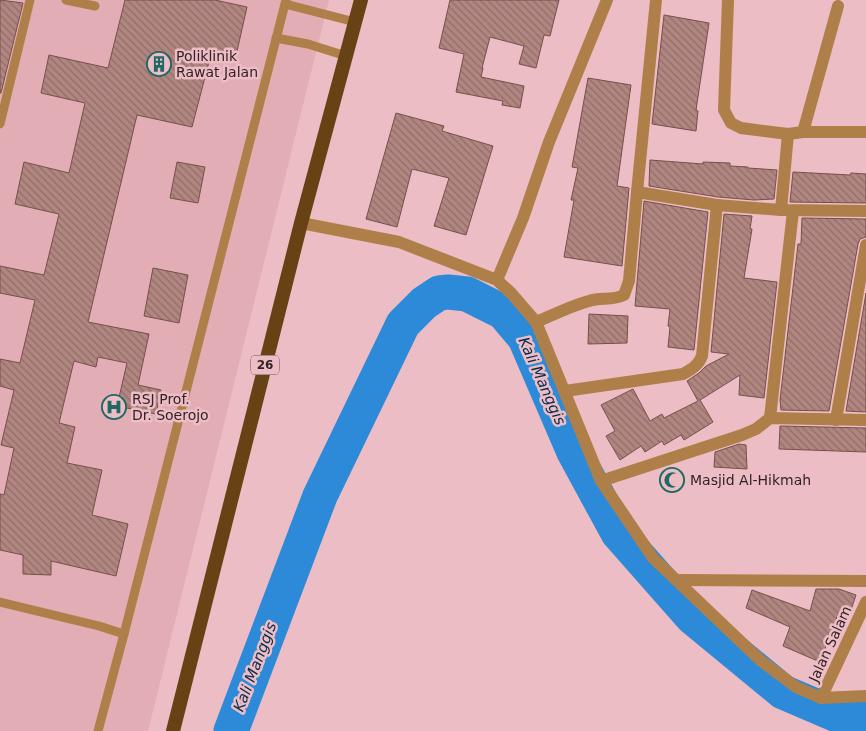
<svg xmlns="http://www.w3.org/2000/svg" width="866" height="731" font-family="'DejaVu Sans',sans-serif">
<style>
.built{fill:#e2adb5}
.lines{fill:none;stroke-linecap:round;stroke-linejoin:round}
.river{stroke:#2c8ad8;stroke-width:35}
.building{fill:url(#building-back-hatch);stroke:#774f4a}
.service{stroke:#af7f49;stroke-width:9}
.minor{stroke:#af7f49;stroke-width:12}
.trunk{stroke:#664214;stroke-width:14}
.labels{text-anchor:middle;stroke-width:5;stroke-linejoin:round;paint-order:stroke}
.shield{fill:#ecbdc4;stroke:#6a5055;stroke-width:1}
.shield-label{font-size:12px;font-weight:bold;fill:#332225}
.poi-label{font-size:14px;fill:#332225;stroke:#ecbdc4;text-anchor:start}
.street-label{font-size:14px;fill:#332225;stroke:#ecbdc4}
.water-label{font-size:15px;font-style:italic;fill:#062c4b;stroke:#ecbdc4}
</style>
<defs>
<pattern id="building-back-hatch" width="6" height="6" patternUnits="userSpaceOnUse" patternTransform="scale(1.25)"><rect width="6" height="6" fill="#b18680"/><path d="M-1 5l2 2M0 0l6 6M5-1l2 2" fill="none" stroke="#916d69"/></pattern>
</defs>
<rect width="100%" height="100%" fill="#ecbdc4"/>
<polygon class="built" points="0,0 329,0 148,731 0,731"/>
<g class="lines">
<polyline class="river" points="231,731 320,496 403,324 424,303 439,293 448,292 467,294 503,312 525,338 574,452 618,533 692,617 783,692 844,718 866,716"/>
</g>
<g class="building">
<polygon points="0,0 23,3 1,93 0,93"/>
<polygon points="125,0 215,0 247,7 235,60 211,54 192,127 137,115 88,322 149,334 138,385 161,390 156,414 117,406 127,363 98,357 96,367 74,361 59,423 75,427 67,463 102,470 92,515 128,524 116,576 51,561 51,575 23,574 23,555 0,550 0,494 4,495 14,448 1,445 14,390 0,386 0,359 20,363 35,300 0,293 0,266 44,275 59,214 15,204 24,162 69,173 85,103 41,93 49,55 108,68"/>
<polygon points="450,0 559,0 550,36 544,35 536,68 519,64 524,46 490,37 482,68 483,68 481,77 524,86 520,108 502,105 503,101 456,92 464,54 439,48"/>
<polygon points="664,15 709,23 696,110 698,111 696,131 652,124"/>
<polygon points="588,78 631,85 617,186 629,188 622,266 564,257 574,200 571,200 578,168 572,167"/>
<polygon points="396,113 444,126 442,131 493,146 466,235 434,226 449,178 412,169 397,227 366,219"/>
<polygon points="650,160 703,164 703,162 730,163 730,166 748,167 748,168 777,170 774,199 754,200 718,197 649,186"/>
<polygon points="177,162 205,167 198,203 170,198"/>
<polygon points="793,172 850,175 851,173 866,174 866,203 790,202"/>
<polygon points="644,201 708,212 694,350 668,347 670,327 668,326 670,309 635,306"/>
<polygon points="724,214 752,216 750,229 752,229 744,278 777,282 764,398 739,395 740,375 700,400 713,422 684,440 681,435 664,445 662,441 645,452 641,446 620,460 606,436 615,431 601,405 633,389 650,421 662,414 664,418 698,401 687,381 699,373 706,366 729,354 711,352"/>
<polygon points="802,218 866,219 866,237 860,239 858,244 829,411 781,410 780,400 798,244 801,244"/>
<polygon points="153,268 188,275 179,323 144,316"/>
<polygon points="866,293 866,412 846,411"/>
<polygon points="589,314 628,316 627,343 588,344"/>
<polygon points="780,426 866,428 866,452 779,449"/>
<polygon points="739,444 746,445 747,469 714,467 715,452"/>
<polygon points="816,589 839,589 856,595 849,616 839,612 820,662 783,646 790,627 746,608 752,590 810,611"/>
</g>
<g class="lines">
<g class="service">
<polyline points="66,0 95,6"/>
<polyline points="285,4 355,22"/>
<polyline points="276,38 308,44 346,56"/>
<polyline points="0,124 30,0"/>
<polyline points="0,602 99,626 124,634 286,0"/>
<polyline points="98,731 124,634"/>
</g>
<g class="minor">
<polyline points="656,0 637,192 717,205 781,210 866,211"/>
<polyline points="728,0 724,110 731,123 741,128 788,134 803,132 866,132"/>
<polyline points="803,132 838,6"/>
<polyline points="781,210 788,134"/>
<polyline points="301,223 399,242 497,280 511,293 536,322 601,481 653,558 760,660 796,687 821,698 866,696"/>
<polyline points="497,280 523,218 549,142 607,0"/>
<path d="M536 322C553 315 571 306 589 301 601 297 612 301 624 295L629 281 637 192"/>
<path d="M565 391 683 374C692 369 698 366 702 356L717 205"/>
<polyline points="770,418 793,211"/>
<polyline points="836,420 866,245"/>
<polyline points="601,481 742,435 756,429 770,418 866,420"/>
<polyline points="678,580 866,581"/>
<polyline points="821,698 866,602"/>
</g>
<polyline class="trunk" points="173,731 301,223 361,0"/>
</g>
<defs>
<symbol id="building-ring" viewBox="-11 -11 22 22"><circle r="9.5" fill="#ecbdc4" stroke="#1e6964" stroke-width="1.5"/><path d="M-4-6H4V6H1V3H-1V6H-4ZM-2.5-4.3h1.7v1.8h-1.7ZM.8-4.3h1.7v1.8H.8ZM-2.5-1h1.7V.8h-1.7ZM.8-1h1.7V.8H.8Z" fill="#1e6964"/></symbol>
<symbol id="hospital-ring" viewBox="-11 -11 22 22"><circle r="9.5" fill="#ecbdc4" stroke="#1e6964" stroke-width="1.5"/><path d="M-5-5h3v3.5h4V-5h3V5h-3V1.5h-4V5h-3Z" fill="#1e6964"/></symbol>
<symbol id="mosque-ring" viewBox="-11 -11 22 22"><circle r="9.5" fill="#ecbdc4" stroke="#1e6964" stroke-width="1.5"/><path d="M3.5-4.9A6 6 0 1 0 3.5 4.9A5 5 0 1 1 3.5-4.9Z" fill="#1e6964"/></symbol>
</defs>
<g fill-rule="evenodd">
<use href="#building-ring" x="145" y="50" width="28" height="28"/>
<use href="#hospital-ring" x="100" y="393" width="28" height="28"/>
<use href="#mosque-ring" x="658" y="466" width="28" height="28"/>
</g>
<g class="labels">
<rect class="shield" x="251" y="355.5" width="28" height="19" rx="4"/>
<g class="shield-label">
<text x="265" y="369">26</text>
</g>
<g class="poi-label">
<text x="176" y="61">Poliklinik<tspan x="176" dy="16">Rawat Jalan</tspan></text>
<text x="132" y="404">RSJ Prof.<tspan x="132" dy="16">Dr. Soerojo</tspan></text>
<text x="690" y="485">Masjid Al-Hikmah</text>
</g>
<g class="street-label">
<text transform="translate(830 644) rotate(-65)" y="5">Jalan Salam</text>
</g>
<g class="water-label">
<text transform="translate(542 381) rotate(66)" y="5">Kali Manggis</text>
<text transform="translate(255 667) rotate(-69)" y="5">Kali Manggis</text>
</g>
</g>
</svg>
